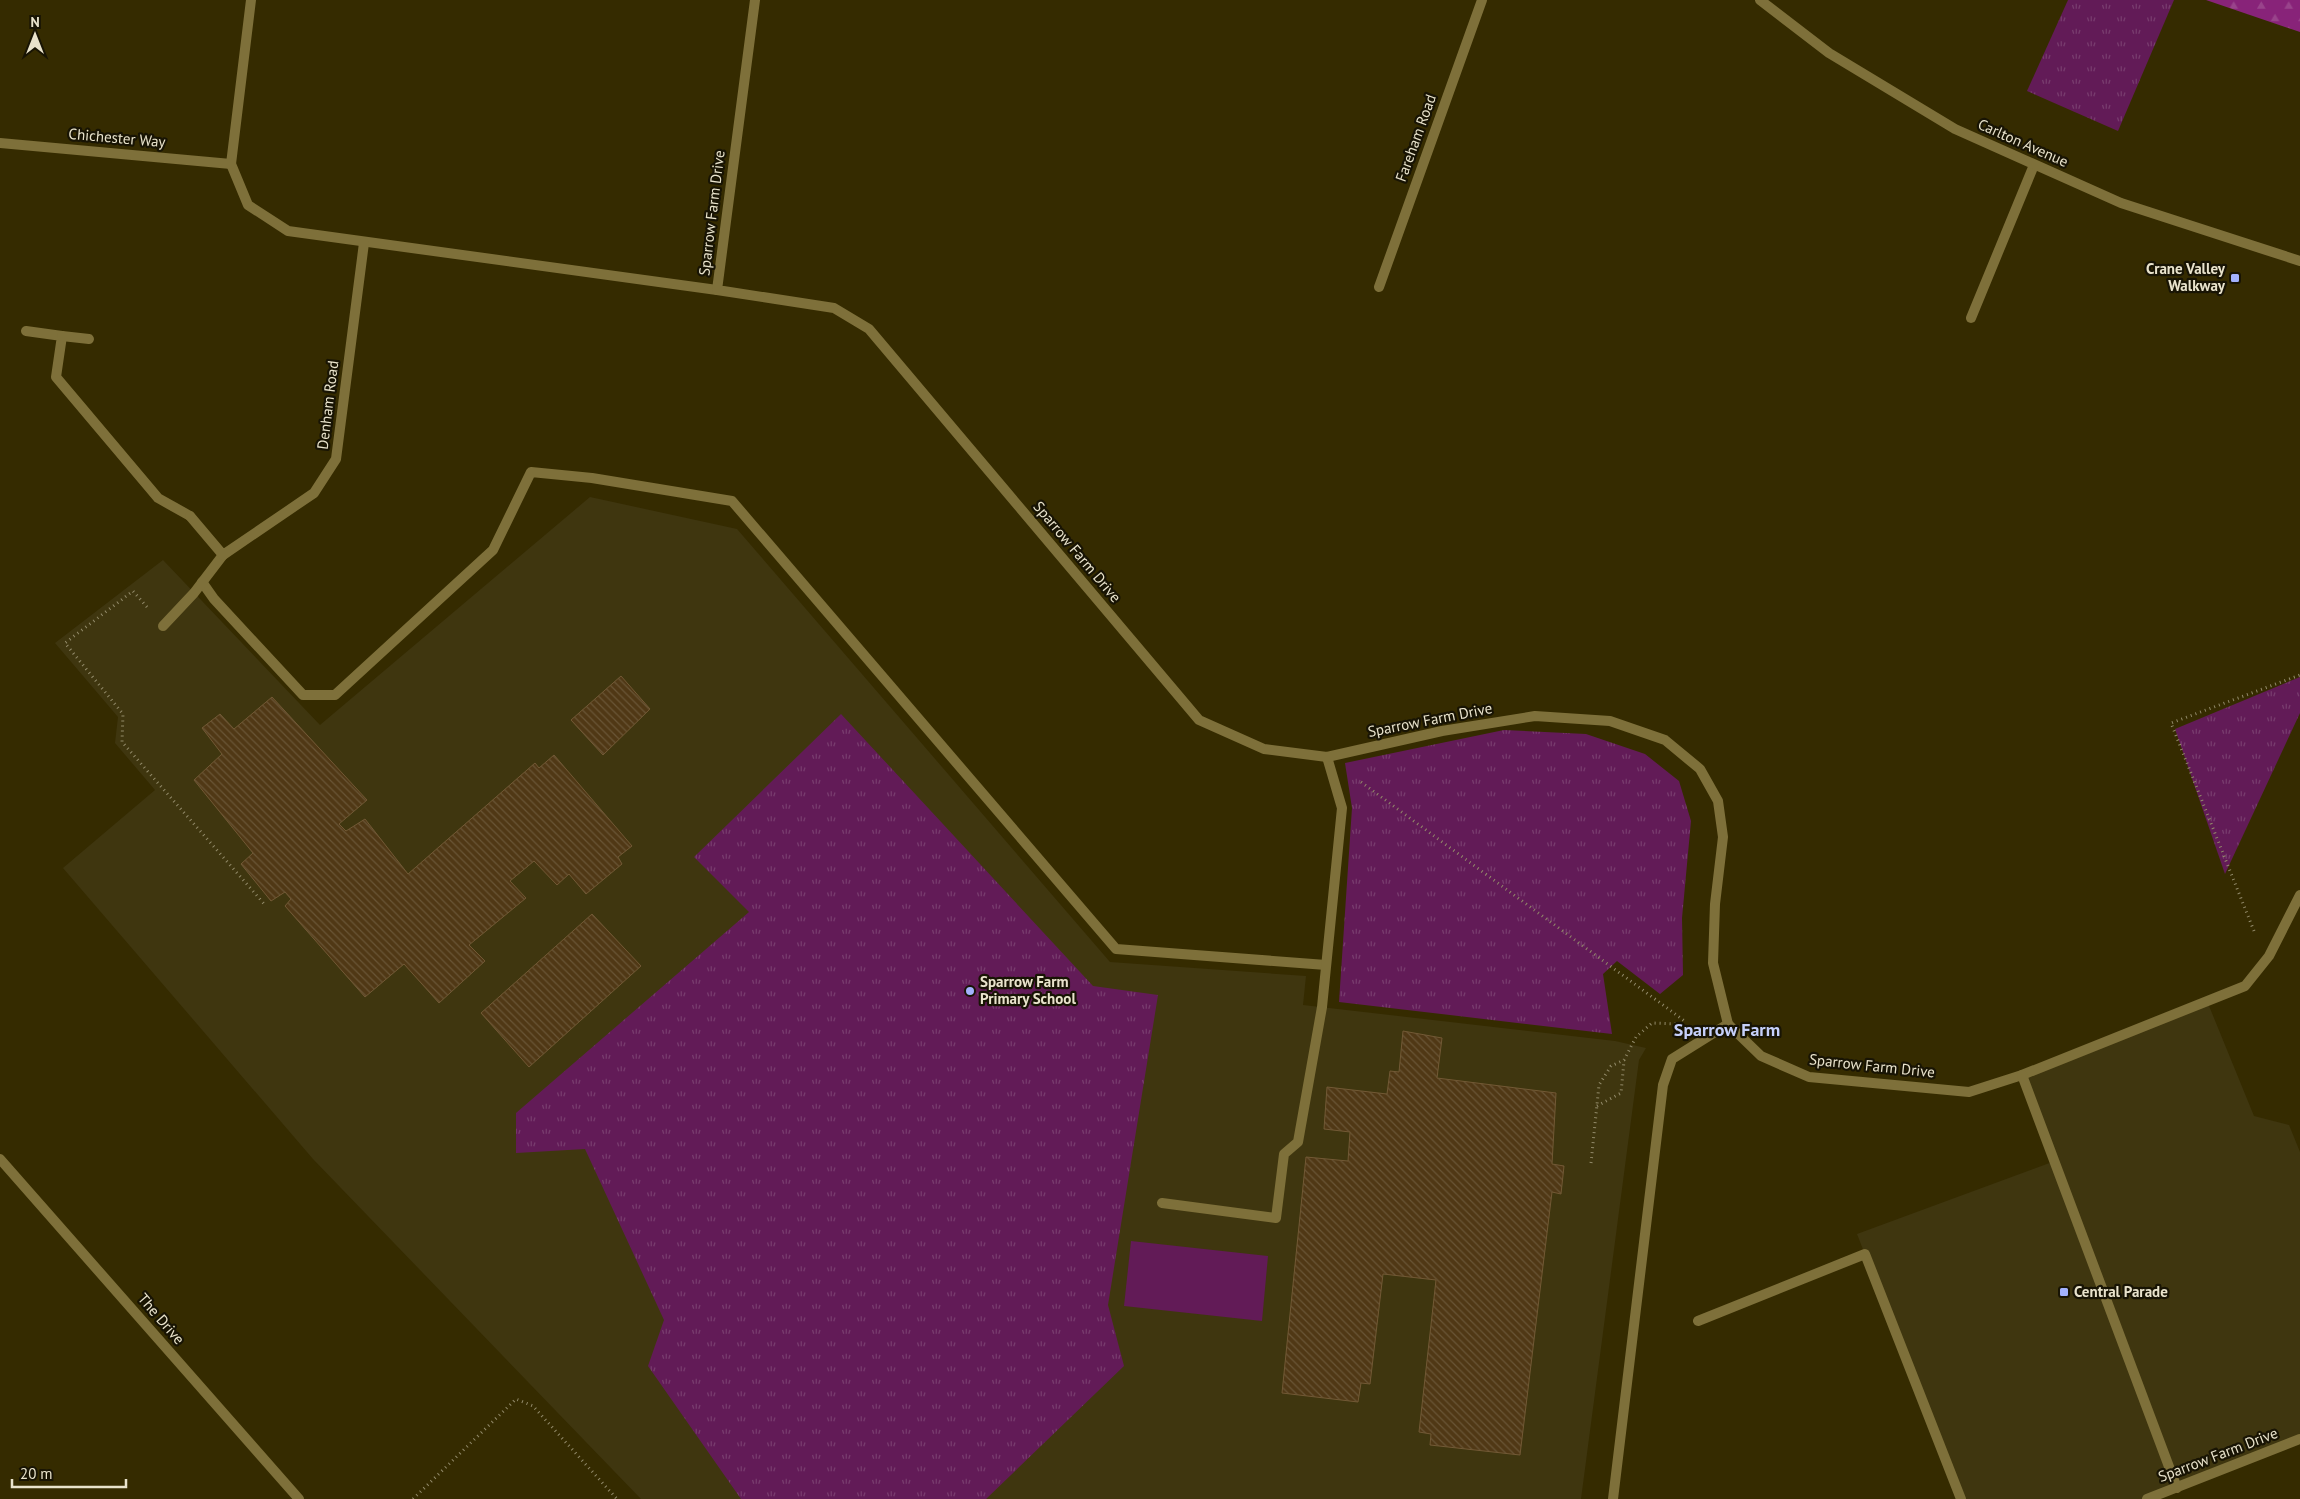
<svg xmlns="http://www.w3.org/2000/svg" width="2300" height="1499" font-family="'PT Sans',sans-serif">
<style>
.built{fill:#3f360f}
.grass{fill:url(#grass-tufts)}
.forest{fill:url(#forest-firs)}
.pitch{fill:#621b57}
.building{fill:url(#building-back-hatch);stroke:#725935}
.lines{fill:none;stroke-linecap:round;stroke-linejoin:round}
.path{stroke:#938b6a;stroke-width:3;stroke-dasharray:1 4;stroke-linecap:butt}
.lane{stroke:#7e703a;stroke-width:10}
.street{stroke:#7e703a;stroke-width:10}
.poi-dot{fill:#a3b2fd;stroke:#181404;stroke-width:2}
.labels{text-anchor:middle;stroke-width:4.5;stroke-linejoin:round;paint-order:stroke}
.street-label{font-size:15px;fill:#e9e3cc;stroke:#181404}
.poi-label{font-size:15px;font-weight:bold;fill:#e9e3cc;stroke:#181404;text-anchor:start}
.quarter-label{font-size:18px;font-weight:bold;fill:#c6d0fa;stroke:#181404}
</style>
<defs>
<pattern id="grass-tufts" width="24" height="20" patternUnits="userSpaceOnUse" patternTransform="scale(1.25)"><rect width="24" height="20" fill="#621b57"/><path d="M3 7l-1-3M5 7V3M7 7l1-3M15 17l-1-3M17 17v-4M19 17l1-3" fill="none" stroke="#783c6e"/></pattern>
<pattern id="forest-firs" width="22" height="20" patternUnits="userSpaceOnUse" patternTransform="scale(1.25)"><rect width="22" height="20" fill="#882379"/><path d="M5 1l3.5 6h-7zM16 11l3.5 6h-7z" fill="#99438b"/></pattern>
<pattern id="building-back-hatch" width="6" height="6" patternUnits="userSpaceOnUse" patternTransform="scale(1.25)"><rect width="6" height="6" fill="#503815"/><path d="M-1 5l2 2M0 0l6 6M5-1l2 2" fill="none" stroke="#695536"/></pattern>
</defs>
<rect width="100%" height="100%" fill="#352b00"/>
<g class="built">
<polygon points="590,497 737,529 1110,962 1306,976 1303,1005 1615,1041 1646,1048 1639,1060 1581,1499 641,1499 313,1159 63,868 155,790 115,743 118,717 55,643 163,560 320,725"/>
<polygon points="2207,1001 2254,1116 2289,1125 2300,1152 2300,1439 2147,1499 1961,1499 1857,1234 2055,1161 2022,1075"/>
</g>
<g class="grass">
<polygon points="2068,0 2174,0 2118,131 2027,91"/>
<polygon points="2300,677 2300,713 2225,874 2175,729"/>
<polygon points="841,714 1093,986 1158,995 1108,1305 1124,1366 986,1499 741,1499 648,1366 664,1320 585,1149 516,1153 516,1113 749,912 694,857"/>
<polygon points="1504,730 1586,734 1645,754 1679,781 1691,821 1682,918 1683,975 1660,994 1617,961 1603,974 1612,1034 1339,1002 1352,808 1345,763"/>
</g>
<polygon class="forest" points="2206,0 2300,0 2300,32"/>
<polygon class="pitch" points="1131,1241 1268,1256 1262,1321 1124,1306"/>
<g class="building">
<polygon points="621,676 650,709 603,755 571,720"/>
<polygon points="272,697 367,800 339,824 346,831 365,819 408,874 535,763 539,768 554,755 632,846 618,857 622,864 586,894 569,874 557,885 534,861 510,881 526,898 469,945 485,961 439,1003 404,964 365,997 285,906 291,899 285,892 271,901 241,864 253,853 194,780 222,754 202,728 220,714 234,729"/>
<polygon points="592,914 641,966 529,1067 481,1013"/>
<polygon points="1403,1031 1442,1038 1437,1078 1556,1093 1552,1164 1564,1166 1561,1194 1552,1192 1520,1455 1430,1445 1431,1434 1419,1432 1436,1280 1383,1274 1370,1384 1361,1383 1358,1402 1282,1393 1306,1157 1348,1161 1350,1132 1324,1129 1327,1087 1387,1094 1390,1071 1399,1072"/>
</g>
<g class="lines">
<g class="path">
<polyline points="147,607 133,591 65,643 123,714 122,742 266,906"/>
<polyline points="1361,782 1686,1022"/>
<polyline points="2254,931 2171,723 2300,675"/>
<polyline points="1597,1106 1621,1093 1624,1061"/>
<polyline points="1591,1163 1599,1085 1611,1066 1624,1060 1636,1037 1652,1023 1680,1024"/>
<polyline points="413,1499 516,1399 533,1406 617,1499"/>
</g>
<g class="lane">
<polyline points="1971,318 2034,165"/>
<polyline points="26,331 62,336 56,377 158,498 190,516"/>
<polyline points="62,336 89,339"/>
<polyline points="202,582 214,599 303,695 335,695 493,550 531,472 592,478 732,501 1116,949 1326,965"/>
<polyline points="163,626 194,593 223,555"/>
<polyline points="1162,1203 1276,1218 1284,1154 1298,1142 1322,1007 1342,808 1327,757"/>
<polyline points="1698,1321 1865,1254 1961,1499"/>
<polyline points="1613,1499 1663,1085 1672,1059 1728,1024"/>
</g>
<g class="street">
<polyline points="251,0 231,164 248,205 288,231 717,290"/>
<polyline points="755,0 717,290 834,308 869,329 1199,720 1264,749 1327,757 1442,731 1535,716 1610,721 1665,740 1700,769 1718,801 1723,837 1715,904 1713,963 1728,1024 1761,1056 1809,1077 1969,1092 2022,1075 2245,986 2269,956 2300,895"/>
<polyline points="1760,0 1829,53 1955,129 2121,203 2300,261"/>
<polyline points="0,143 231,164"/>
<polyline points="1379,287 1482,0"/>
<polyline points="190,516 223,555 314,493 336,459 364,243"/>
<polyline points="2022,1075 2177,1488"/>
<polyline points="0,1159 299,1499"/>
<polyline points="2147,1499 2300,1439"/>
</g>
</g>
<g class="poi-dot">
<rect x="2230" y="273" width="10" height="10" rx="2.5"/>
<circle cx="970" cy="991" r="5"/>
<rect x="2059" y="1287" width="10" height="10" rx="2.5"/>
</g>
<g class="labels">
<g class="street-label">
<text transform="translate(117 138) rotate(5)" y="5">Chichester Way</text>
<text transform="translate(1416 138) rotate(-70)" y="5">Fareham Road</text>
<text transform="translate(2023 143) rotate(24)" y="5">Carlton Avenue</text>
<text transform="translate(712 213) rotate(-83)" y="5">Sparrow Farm Drive</text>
<text transform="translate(328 405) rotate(-83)" y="5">Denham Road</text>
<text transform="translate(1077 552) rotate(50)" y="5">Sparrow Farm Drive</text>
<text transform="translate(1430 720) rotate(-11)" y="5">Sparrow Farm Drive</text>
<text transform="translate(1872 1066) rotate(6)" y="5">Sparrow Farm Drive</text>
<text transform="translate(161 1319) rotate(49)" y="5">The Drive</text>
<text transform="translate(2218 1455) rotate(-21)" y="5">Sparrow Farm Drive</text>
</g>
<g class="poi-label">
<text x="2225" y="274" text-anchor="end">Crane Valley<tspan x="2225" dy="17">Walkway</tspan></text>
<text x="980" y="987">Sparrow Farm<tspan x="980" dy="17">Primary School</tspan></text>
<text x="2074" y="1297">Central Parade</text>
</g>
<g class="quarter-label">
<text x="1727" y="1036">Sparrow Farm</text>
</g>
</g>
<g transform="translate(35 35)" stroke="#181404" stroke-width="4" paint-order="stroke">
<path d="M0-4L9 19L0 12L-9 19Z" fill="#e9e3cc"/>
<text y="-8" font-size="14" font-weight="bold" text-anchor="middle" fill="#e9e3cc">N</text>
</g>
<path d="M12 1479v8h114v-8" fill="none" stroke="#e9e3cc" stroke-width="2.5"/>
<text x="20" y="1479" font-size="15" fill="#e9e3cc" stroke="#181404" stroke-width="4" paint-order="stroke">20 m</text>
</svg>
